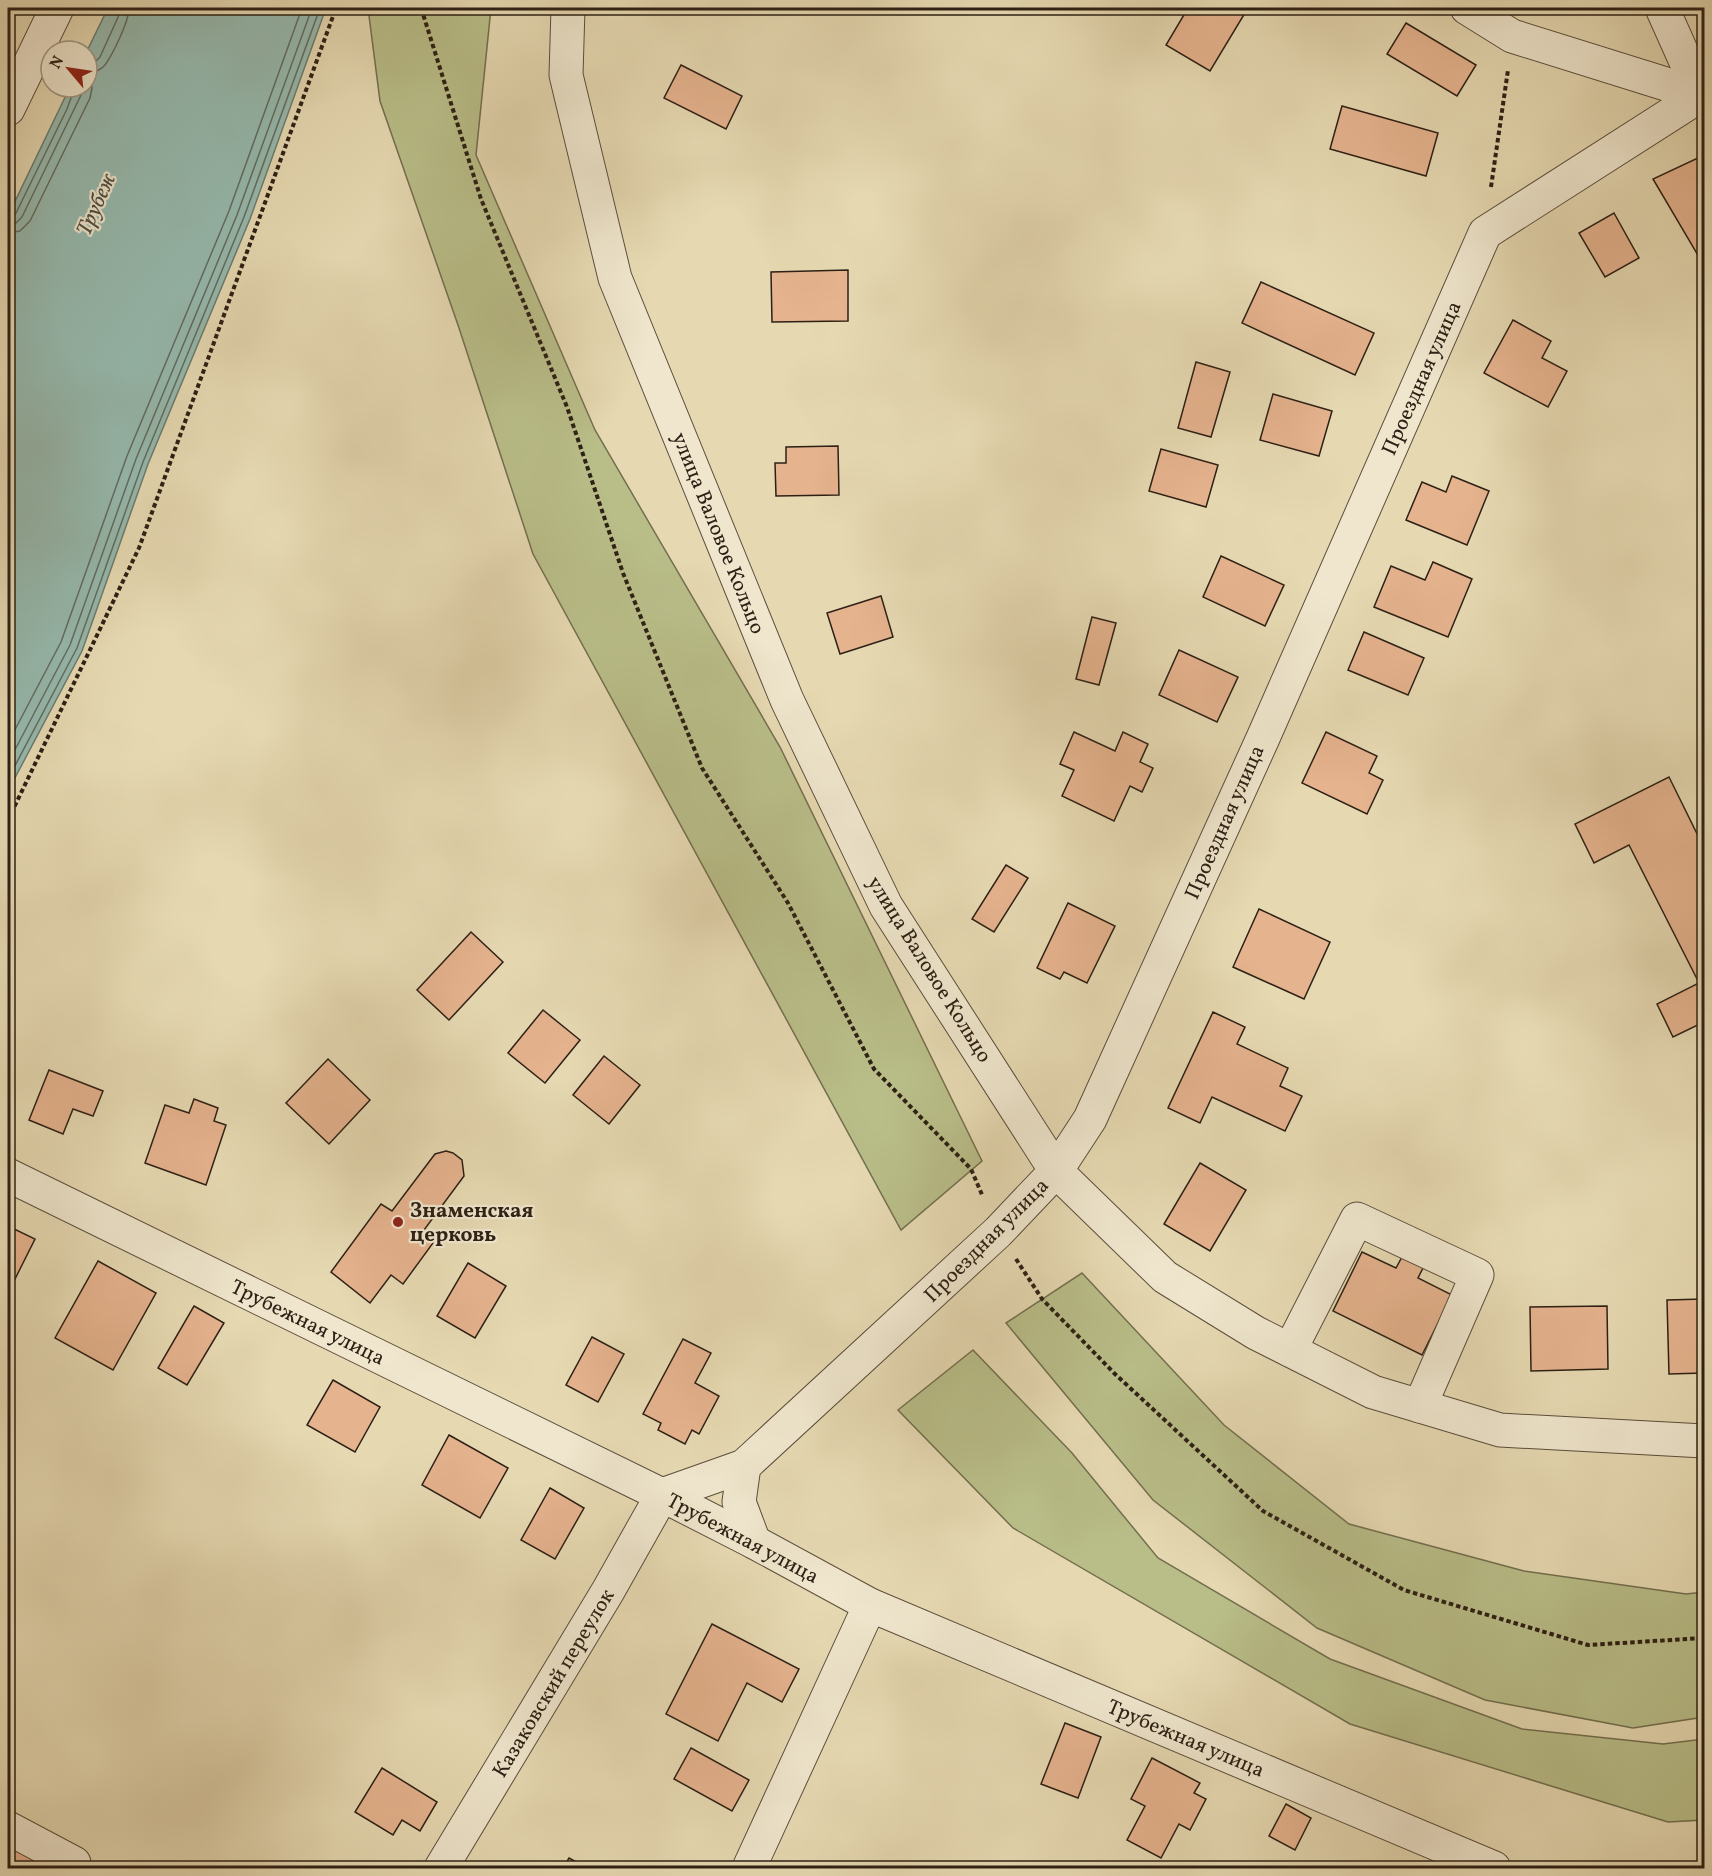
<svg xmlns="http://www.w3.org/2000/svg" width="1712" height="1876" font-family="Vollkorn,serif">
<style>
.green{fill:#b9be89;stroke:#736f4f;stroke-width:1.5}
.water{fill:#96baaf;stroke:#6c7c71;stroke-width:1.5}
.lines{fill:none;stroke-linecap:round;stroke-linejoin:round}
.shore{stroke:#626d62;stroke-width:1.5}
.building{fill:#e5b38e;stroke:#2d2015;stroke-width:1.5}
.minor-casing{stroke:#5b4e3c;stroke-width:35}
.path{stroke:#2d2015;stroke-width:4;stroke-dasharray:4.5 3;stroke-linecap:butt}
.minor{stroke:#efe6cd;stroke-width:33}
.poi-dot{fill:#8f2418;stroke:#efe6cd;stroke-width:2}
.labels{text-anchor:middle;stroke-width:4.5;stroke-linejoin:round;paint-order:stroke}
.street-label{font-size:21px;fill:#2d2015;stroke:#efe6cd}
.poi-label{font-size:21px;font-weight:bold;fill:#2d2015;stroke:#efe6cd;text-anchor:start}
.water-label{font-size:22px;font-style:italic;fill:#4c4e43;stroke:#efe6cd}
</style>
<rect width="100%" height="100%" fill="#e6d9b2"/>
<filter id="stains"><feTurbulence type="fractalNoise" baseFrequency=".00333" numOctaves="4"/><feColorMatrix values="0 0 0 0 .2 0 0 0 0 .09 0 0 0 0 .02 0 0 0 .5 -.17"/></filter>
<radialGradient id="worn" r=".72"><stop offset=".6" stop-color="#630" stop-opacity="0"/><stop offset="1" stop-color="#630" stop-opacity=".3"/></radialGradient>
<g class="green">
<polygon points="368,8 491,8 476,155 595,430 780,747 982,1161 901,1230 533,554 458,325 380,101"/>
<polygon points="1082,1273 1224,1425 1349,1524 1524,1571 1686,1594 1704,1592 1704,1717 1633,1728 1485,1700 1317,1628 1153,1500 1006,1323"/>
<polygon points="973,1350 1072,1453 1158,1558 1330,1659 1522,1729 1663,1744 1704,1739 1704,1820 1668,1822 1350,1724 1013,1528 898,1410"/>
</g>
<polygon class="water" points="108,8 326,8 250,219 148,464 82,651 8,791 8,216 70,87 87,87 87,51"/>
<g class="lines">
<g class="shore">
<polyline points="87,64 95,62 100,57 119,15 120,8"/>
<polyline points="8,217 16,213 67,109 75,87"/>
<polyline points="8,224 16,223 22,217 81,95 83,87"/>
<path d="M8 233 20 231 30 221 90 98 92 88 89 75C94 72 101 70 105 65 113 54 129 21 129 8"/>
<polyline points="8,743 61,642 127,456 229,211 302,8"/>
<polyline points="8,763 70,645 136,459 237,215 312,8"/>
<polyline points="8,779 77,648 143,462 244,217 320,8"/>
</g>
</g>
<g class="building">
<polygon points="1188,8 1248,8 1210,71 1166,45"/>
<polygon points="1406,23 1476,65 1457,96 1387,54"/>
<polygon points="681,65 742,96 726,129 664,98"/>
<polygon points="1342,106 1438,133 1426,176 1330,149"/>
<polygon points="1700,157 1704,166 1704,255 1699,257 1653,179"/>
<polygon points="1614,213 1639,258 1605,277 1579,233"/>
<polygon points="848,270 848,321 772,322 771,272"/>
<polygon points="1261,282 1374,333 1355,375 1242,323"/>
<polygon points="1513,320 1551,341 1542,358 1567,371 1548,407 1484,373"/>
<polygon points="1196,362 1230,372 1211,437 1178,428"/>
<polygon points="1273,394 1332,411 1319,456 1260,440"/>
<polygon points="838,446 839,495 776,496 775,463 786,463 786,447"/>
<polygon points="1161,449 1218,465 1206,507 1149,491"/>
<polygon points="1452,476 1489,491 1467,545 1406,520 1422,482 1446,492"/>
<polygon points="1221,556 1284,585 1265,626 1203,597"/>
<polygon points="1433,562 1472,579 1448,637 1374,607 1391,566 1425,580"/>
<polygon points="881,596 893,637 840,654 827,613"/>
<polygon points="1092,617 1116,623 1099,685 1076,679"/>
<polygon points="1364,632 1424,658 1408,695 1348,670"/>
<polygon points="1179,650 1238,677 1217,722 1159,695"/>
<polygon points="1074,732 1115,751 1123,732 1148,744 1140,762 1153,768 1142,792 1130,786 1114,821 1062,796 1074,770 1060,764"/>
<polygon points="1326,732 1377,756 1369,773 1383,780 1367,814 1302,783"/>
<polygon points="1669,777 1704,848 1704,1022 1673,1037 1657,1004 1699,983 1629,845 1594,863 1575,824"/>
<polygon points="1006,865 1028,878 994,932 972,919"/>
<polygon points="1068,903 1115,926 1087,983 1064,972 1060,979 1037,968"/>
<polygon points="1259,909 1330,942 1304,999 1233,967"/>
<polygon points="471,932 503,962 449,1020 417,990"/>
<polygon points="543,1010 580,1040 545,1083 508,1053"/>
<polygon points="1213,1012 1245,1027 1237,1044 1288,1068 1280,1086 1302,1096 1285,1131 1212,1097 1200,1123 1168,1108"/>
<polygon points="604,1056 640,1085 609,1124 573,1095"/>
<polygon points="328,1059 370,1100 329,1144 286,1103"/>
<polygon points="49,1070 103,1091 93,1116 73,1109 63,1134 29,1120"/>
<polygon points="194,1099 218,1108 214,1121 226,1125 206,1185 145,1163 165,1105 189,1113"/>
<polygon points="446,1151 453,1153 462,1160 464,1176 421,1234 433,1243 403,1284 391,1275 370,1303 331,1272 381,1204 392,1211 435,1154"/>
<polygon points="1200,1163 1246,1190 1210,1251 1164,1224"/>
<polygon points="8,1226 35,1239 13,1283 8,1281"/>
<polygon points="1362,1252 1396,1268 1403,1255 1424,1266 1418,1278 1452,1295 1422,1355 1333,1311"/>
<polygon points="98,1261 156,1293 113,1370 55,1338"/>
<polygon points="468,1263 506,1286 475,1338 437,1316"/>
<polygon points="1704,1299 1704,1373 1669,1374 1667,1300"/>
<polygon points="194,1306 224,1323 187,1385 158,1368"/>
<polygon points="1607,1306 1608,1369 1531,1371 1530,1307"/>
<polygon points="592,1337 624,1354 598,1402 566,1385"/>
<polygon points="683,1339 711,1353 695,1383 719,1396 699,1434 692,1430 685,1444 658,1430 661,1423 643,1414"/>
<polygon points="333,1380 380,1407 355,1452 307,1425"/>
<polygon points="449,1435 508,1468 480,1518 422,1485"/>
<polygon points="550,1488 584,1508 555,1559 521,1540"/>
<polygon points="712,1624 799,1669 782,1702 747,1683 718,1741 666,1714"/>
<polygon points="1065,1723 1101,1737 1078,1798 1041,1784"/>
<polygon points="691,1748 749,1780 732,1811 674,1779"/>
<polygon points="1152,1758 1200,1783 1194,1793 1206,1799 1190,1830 1179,1824 1161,1858 1127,1840 1145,1806 1131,1799"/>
<polygon points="382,1768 437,1802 420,1831 402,1820 393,1835 355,1812"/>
<polygon points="1286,1804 1311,1818 1295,1850 1269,1836"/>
<polygon points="8,1840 52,1868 8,1868"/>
<polygon points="569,1858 587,1868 563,1868"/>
</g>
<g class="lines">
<defs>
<g id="minor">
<polyline points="568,8 566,75 615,278 787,700 886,906 1056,1171 1165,1277 1256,1333 1373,1392 1500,1430 1704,1441"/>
<polyline points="1467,8 1512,36 1701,95"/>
<polyline points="1662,8 1704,102"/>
<polyline points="8,109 57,8"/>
<polyline points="8,1175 662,1495 754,1542 870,1605 1494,1868"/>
<polyline points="1290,1350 1357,1219 1477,1275 1420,1406"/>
<polyline points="744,1466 739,1502 754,1542"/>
<polyline points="8,1828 74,1863 71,1868"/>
<polyline points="441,1868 608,1591 662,1495 744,1466 998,1232 1056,1171 1090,1119 1263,738 1485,233 1704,93"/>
<polyline points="749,1868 870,1605"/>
</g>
</defs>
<use href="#minor" class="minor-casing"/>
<g class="path">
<polyline points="424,8 423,14 481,199 567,407 623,573 702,768 788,903 874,1069 971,1169 983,1197"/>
<polyline points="1491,187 1508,70"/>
<polyline points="8,820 139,548 336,8"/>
<polyline points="1016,1259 1042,1299 1115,1374 1263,1511 1404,1590 1588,1645 1704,1638"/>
</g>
<use href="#minor" class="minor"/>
</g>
<circle class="poi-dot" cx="398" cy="1222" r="6"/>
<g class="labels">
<g class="street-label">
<text transform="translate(1421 378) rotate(-66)" y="7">Проездная улица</text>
<text transform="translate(719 533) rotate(68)" y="7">улица Валовое Кольцо</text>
<text transform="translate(1224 822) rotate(-66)" y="7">Проездная улица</text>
<text transform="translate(930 969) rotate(58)" y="7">улица Валовое Кольцо</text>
<text transform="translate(986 1240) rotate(-45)" y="7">Проездная улица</text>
<text transform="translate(308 1322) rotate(26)" y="7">Трубежная улица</text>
<text transform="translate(743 1538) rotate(28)" y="7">Трубежная улица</text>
<text transform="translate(553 1683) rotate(-59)" y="7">Казаковский переулок</text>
<text transform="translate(1186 1738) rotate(23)" y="7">Трубежная улица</text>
</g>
<g class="poi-label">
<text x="410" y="1217">Знаменская<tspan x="410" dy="24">церковь</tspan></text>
</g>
<g class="water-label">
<text transform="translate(95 204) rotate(-66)" y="8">Трубеж</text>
</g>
</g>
<rect width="1712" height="1876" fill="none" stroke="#e6d9b2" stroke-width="30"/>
<rect x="9" y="9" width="1694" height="1858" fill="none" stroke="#2d2015" stroke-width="3"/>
<rect x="15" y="15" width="1682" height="1846" fill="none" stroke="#2d2015" stroke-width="1.5"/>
<g transform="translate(69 69) rotate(299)"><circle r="28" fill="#efe6cd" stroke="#a19783" stroke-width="1.5"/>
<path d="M0-4.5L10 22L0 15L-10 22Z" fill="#8f2418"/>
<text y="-9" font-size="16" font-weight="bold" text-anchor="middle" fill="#2d2015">N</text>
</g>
<rect width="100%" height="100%" filter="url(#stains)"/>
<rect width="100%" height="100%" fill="url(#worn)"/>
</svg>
